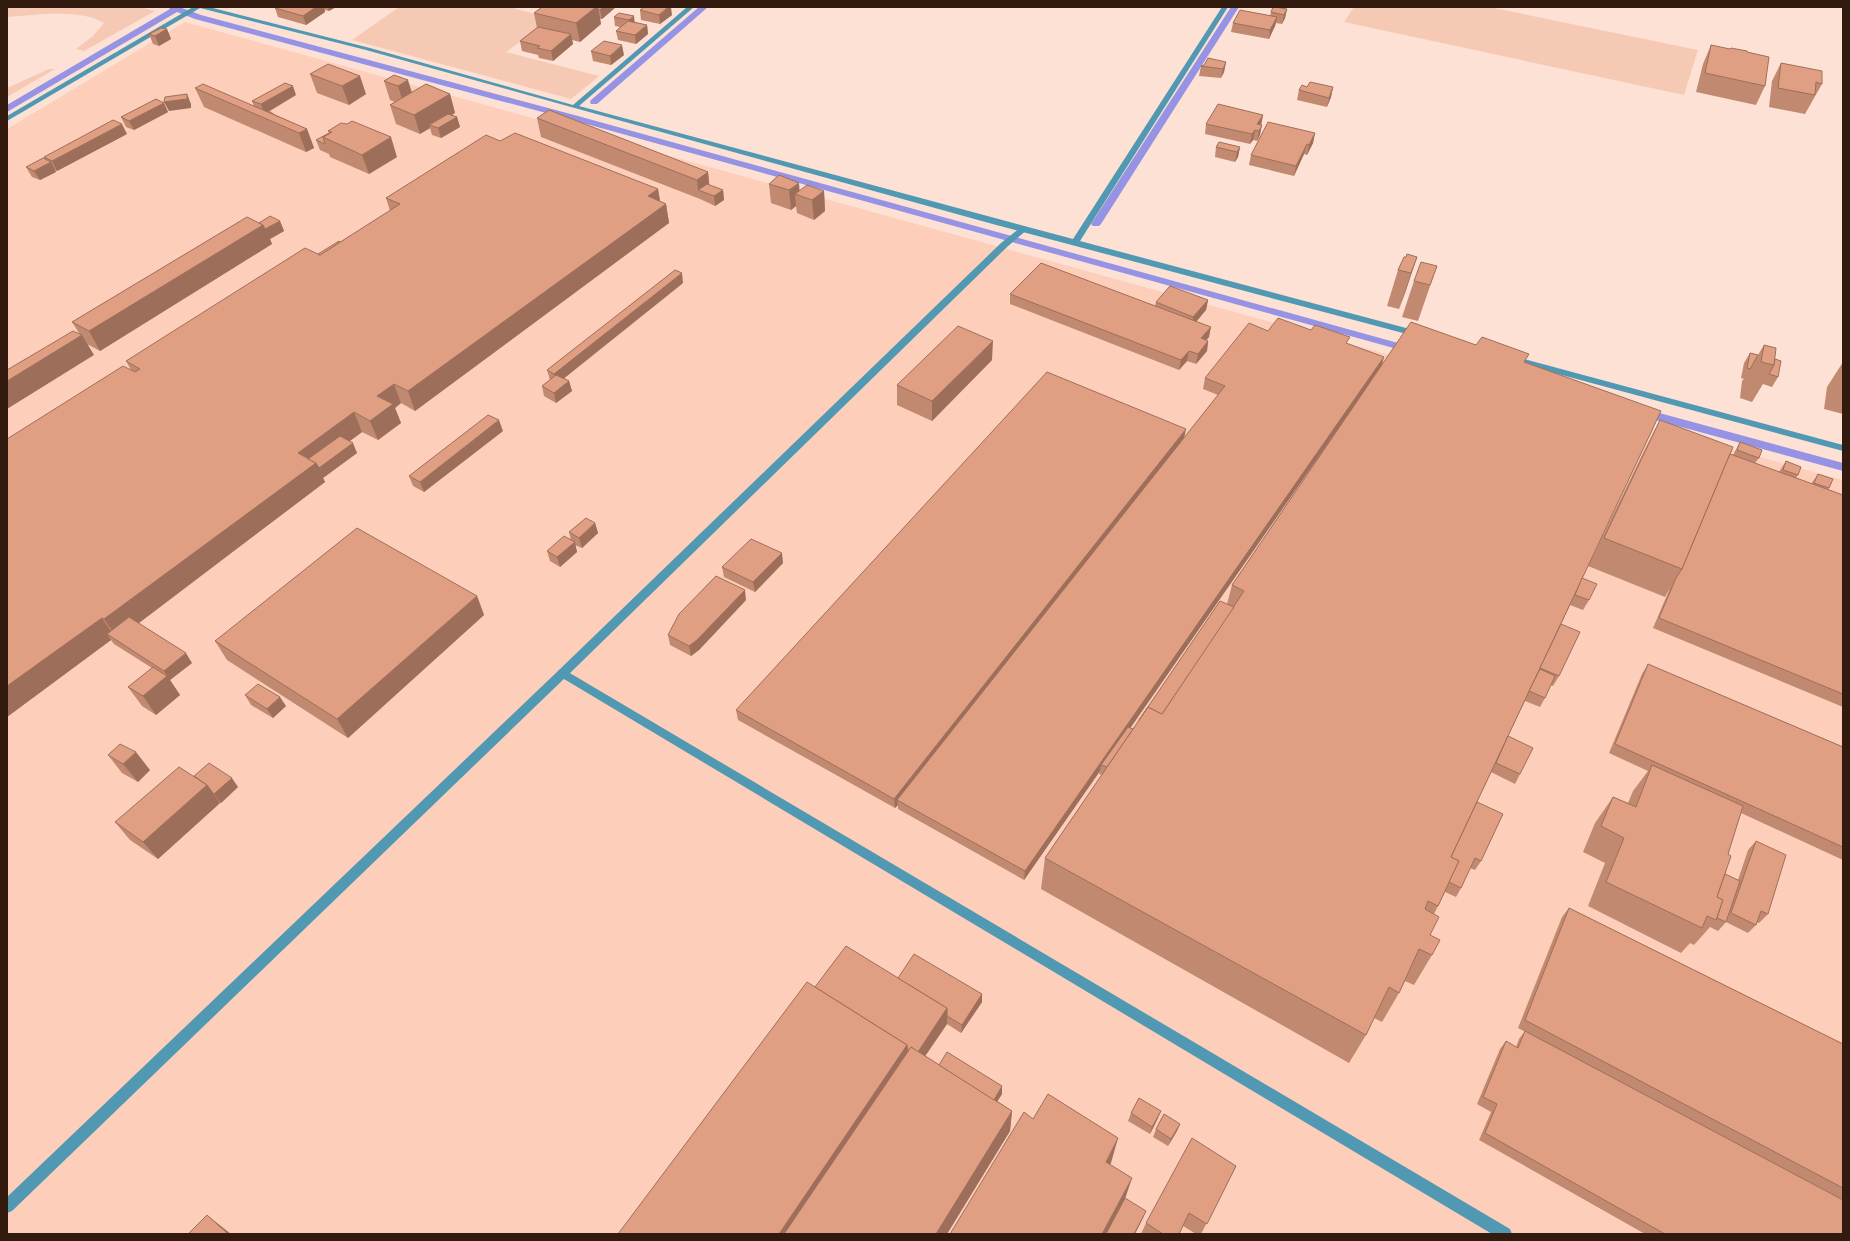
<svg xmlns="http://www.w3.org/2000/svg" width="1850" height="1241" font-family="'Alegreya Sans',sans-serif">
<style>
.built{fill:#fdcfbb}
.green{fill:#f6c9b5}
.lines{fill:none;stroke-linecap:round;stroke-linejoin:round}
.stream{fill:#9693e5;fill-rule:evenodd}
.minor{fill:#5198b2;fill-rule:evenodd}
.tertiary{fill:#5198b2;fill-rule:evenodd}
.wall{fill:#c18970;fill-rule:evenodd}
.shaded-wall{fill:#9d6f5b}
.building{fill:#e09f82;stroke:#9d6f5b}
</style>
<rect width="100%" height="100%" fill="#fde1d5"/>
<polygon class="built" points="185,22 1843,480 1843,1234 7,1234 7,129"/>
<g class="green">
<path d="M7 7H140L155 11 84 51 76 49 93 36 104 23C100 21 95 18 90 17 65 11 32 15 7 17Z"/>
<polygon points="399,7 510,7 552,19 506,52 599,76 571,99 352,40"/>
<polygon points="1354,7 1489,7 1698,50 1684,95 1344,22"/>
<polygon points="49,69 55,69 7,97 7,88"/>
</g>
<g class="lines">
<g class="stream">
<polygon points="168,7 183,7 182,8 201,15 578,116 1416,348 1417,350 1416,352 1408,352 572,120 195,19 177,12 7,112 7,105 170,9"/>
<polygon points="699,7 708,7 597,104 591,104 590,102 591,100"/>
<polygon points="1231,7 1239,7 1101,224 1099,226 1093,226 1091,224"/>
<polygon points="1641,408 1843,463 1843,471 1637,415 1635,412 1637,409"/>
</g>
<g class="minor">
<polygon points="193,7 209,7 370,48 573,105 687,7 694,7 579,106 1073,239 1222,7 1228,7 1080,241 1421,332 1422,334 1418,337 989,223 366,50 200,8 7,121 7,116"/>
<polygon points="1513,356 1843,445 1843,451 1510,361 1510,357"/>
<polygon points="563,669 1510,1229 1512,1234 1492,1234 559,676 558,673 559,670"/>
</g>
<polygon class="tertiary" points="1021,227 1027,227 1028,229 1007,247 567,676 12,1211 7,1213 7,1197 559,670 1001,243"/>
</g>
<g class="wall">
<polygon points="276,7 336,7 329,11 325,10 325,12 306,25 278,17 275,8"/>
<polygon points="542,7 616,7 602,19 600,19 601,24 580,42 572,40 573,44 553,61 539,58 538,55 522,51 520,41 537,28 534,13"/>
<polygon points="1287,9 1285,18 1282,24 1276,23 1275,26 1269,39 1231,32 1233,23 1270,16 1271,12"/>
<polygon points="640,10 672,15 660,24 641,20"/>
<polygon points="619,13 635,22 647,25 648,34 636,44 618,40 616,31 620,27 615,26 614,17"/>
<polygon points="167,29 171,39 159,46 153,44 149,34"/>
<polygon points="1711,45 1765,86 1756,105 1696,92 1703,64"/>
<polygon points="591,51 624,55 611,65 593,61"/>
<polygon points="1226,62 1224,72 1221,78 1199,76 1201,66 1204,65"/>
<polygon points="1781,63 1822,84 1805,114 1769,107 1772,81"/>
<polygon points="310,74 366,94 349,105 317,93"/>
<polygon points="394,75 412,93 450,94 455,113 452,115 457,117 460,127 441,138 432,135 430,128 420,134 396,124 390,105 395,102 390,100 384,81"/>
<polygon points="1307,87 1333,87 1331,97 1327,107 1297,100 1299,90"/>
<polygon points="195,88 254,106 252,101 296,95 270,111 273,113 274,114 307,129 314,148 306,152 204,107"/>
<polygon points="164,103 168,112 134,130 126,127 121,117"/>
<polygon points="1263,115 1261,125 1260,135 1257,141 1253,140 1250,144 1205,134 1206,124"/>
<polygon points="537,118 708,172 709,185 723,190 724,200 715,206 700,199 541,137"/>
<polygon points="328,131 397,157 369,174 330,157 329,154 320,150 316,140 329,133"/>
<polygon points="1315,133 1313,143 1307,155 1304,154 1294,176 1249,165 1251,155"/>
<polygon points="127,134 57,171 55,170 56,172 40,180 32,177 26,167 45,159 44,157"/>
<polygon points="500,141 658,189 660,201 666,204 669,223 415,411 401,403 395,408 401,423 378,440 362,432 350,441 357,453 323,478 325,482 138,623 192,663 170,680 180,695 156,715 142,706 128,687 152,668 114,644 111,640 7,717 131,370 126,361 340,242 390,211 386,198"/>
<polygon points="1216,147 1240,147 1238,157 1235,162 1215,157"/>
<polygon points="769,184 800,190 824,191 825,211 814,220 797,213 796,206 791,210 771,203"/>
<polygon points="280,221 284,231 270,239 272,244 100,351 87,344 94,355 79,333 72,322 259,223"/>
<polygon points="1406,257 1417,257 1405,293 1399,309 1387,306 1398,270"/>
<polygon points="1437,266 1418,321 1402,317 1414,281"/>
<polygon points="683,283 564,378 569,381 572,391 556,403 544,396 542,386 550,380 547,370"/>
<polygon points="1010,294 1155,306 1156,302 1208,300 1206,310 1196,321 1209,337 1206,340 1208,341 1207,351 1196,364 1187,361 1179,370 1010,304"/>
<path d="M1268 331 1348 344 1384 357 1381 367 1525 363 1582 578 1589 600 1583 610 1570 605 1561 624 1559 676 1553 686 1551 685 1545 698 1540 707 1525 701 1508 736 1520 774 1515 784 1491 772 1477 802 1481 861 1475 870 1470 868 1461 888 1456 897 1445 892 1434 914 1430 935 1432 955 1414 985 1405 981 1399 993 1382 1022 1374 1018 1366 1035 1349 1063 1041 889 1045 858 1102 775 1099 774 1100 771 1024 880 898 809V805L895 808 738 720 736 710 1184 439 1218 395 1203 389 1205 378ZM1360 397 1232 585 1227 604 1133 729 1130 728Z"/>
<polygon points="1764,345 1775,359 1778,377 1772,387 1763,384 1752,402 1740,398 1742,381 1744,379 1741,378 1744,363 1750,353 1758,355"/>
<polygon points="992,360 932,421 897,405 897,385"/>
<polygon points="1843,362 1843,414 1824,409 1827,387"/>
<polygon points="1660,420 1733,455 1740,442 1759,458 1755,463 1779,472 1786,461 1798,475 1796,478 1811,484 1818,474 1829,488 1828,490 1843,495 1843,707 1653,628 1670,588 1665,597 1588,566 1645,449"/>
<polygon points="503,431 424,492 413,486 409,476"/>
<polygon points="595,523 598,533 582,548 575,545 577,552 560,567 550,561 547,551 571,540 569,532"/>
<polygon points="783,563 755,592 724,577 722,567"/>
<polygon points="477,596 484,615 348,738 227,660 215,641"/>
<polygon points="746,600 699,650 691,656 670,645 668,635"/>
<polygon points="1648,664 1843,747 1843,860 1741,813 1728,854 1725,874 1738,880 1748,850 1756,841 1768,914 1759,923 1757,922 1756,925 1748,933 1726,922 1718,931 1710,927 1694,945 1690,943 1681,953 1588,906 1605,863 1583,852 1595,823 1613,797 1628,803 1633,791 1648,771 1609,753 1642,674"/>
<polygon points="245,695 286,706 273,718 251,705"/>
<polygon points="108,755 150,770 138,782 122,773"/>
<polygon points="194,776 238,787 221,803 219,802 220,803 158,859 130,840 115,822"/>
<polygon points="1569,908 1843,1044 1843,1200 1518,1028 1562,917"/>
<polygon points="898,978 982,994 982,1002 961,1033 947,1024 925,1056 939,1065 1002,1094 997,1101 1012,1111 1010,1131 947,1234 618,1234 815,987"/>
<polygon points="1525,1031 1843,1234 1645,1234 1479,1140 1491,1112 1477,1104 1500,1049 1506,1041 1516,1047 1519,1039"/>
<polygon points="1131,1113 1158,1118 1150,1134 1128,1121"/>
<polygon points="1180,1124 1177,1131 1168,1146 1153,1137 1156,1129"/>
<polygon points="1236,1166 1201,1234 1196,1234 1183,1226 1179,1234 1141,1234 1146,1223"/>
</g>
<g class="shaded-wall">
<polygon points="316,7 324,7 325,12 306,25 303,16"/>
<polygon points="328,7 336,7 329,11"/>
<polygon points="596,7 598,7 601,24 580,42 576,23"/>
<polygon points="603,7 616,7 602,19 600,10"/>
<polygon points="668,7 671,7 672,15 660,24 659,15"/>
<polygon points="1287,9 1285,18 1282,24 1284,15"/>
<polygon points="634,16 635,25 631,29 629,20"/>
<polygon points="1277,17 1275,26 1269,39 1270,30"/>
<polygon points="647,25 648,34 636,44 635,35"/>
<polygon points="167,29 171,39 159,46 155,36"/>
<polygon points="571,34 573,44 553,61 551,51"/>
<polygon points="622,45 624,55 611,65 610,56"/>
<polygon points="1226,62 1224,72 1221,78 1223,69"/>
<polygon points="360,76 366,94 349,105 342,86"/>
<polygon points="408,80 414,99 404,105 398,86"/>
<polygon points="293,86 296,95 264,114 261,104"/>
<polygon points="1333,87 1331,97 1327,107 1329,98"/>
<polygon points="187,94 191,104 191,108 169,111 164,102"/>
<polygon points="450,94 455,113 433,126 429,125 430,128 420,134 414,115"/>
<polygon points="164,103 168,112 134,130 129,121"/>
<polygon points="1263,115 1261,125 1257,131 1257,124"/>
<polygon points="457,117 460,127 441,138 438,128"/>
<polygon points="122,124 127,134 57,171 52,161"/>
<polygon points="1262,125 1260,135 1257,141 1259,131"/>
<polygon points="307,129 314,148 306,152 299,133"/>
<polygon points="1255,130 1253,140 1250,144 1252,134"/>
<polygon points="1315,133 1313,143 1307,155 1309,145"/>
<polygon points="391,137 397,157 369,174 362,155"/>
<polygon points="1307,144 1304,154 1294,176 1296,166"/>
<polygon points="1240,147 1238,157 1235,162 1237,152"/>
<polygon points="51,162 56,172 40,180 34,171"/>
<polygon points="708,172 710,191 698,190 699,200 697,180"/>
<polygon points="799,183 800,196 795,194 796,206 791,210 789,190"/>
<polygon points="658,189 661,207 666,204 669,223 415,411 408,391 648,196"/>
<polygon points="723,190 724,200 715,206 714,196"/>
<polygon points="824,191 825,211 814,220 812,200"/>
<polygon points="280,221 284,231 270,239 272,244 100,351 89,331 263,225"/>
<polygon points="1417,257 1405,293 1399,309 1411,273"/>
<polygon points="682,273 683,283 557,384 554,374"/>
<polygon points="1208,300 1206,310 1192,327 1193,317"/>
<polygon points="1211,327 1209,337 1199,348 1201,338"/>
<polygon points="82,335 94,355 7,409 7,381"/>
<polygon points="993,341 992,360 932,421 932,401"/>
<polygon points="1208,341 1207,351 1196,364 1198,354"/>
<polygon points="1189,351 1187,361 1179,370 1181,360"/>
<polygon points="1384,357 1381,367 1104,766 1101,765 1100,771 1024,880 1025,871"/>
<polygon points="569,381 572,391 556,403 554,393"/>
<polygon points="394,384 401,403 395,408 401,423 378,440 370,421 377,396"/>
<polygon points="354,412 362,432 317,465 353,443 357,453 323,478 325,482 118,639 104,619 298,453"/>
<polygon points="499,420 503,431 424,492 420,482"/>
<polygon points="1186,429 1184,439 897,800 898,805 895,808 894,799"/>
<polygon points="595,523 598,533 582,548 579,538"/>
<polygon points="575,542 577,552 560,567 557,557"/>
<polygon points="782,553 783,563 755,592 753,582"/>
<polygon points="745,590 746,600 699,650 691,656 689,646"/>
<polygon points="477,596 484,615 348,738 337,719"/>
<polygon points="102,618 115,637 107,634 111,640 7,717 7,686"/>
<polygon points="186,653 192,663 170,680 180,695 156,715 143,696 167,676 164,671"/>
<polygon points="280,697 286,706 273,718 267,709"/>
<polygon points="136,752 150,770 138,782 123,764"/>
<polygon points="232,778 238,787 221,803 214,794"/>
<polygon points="207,785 220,803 158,859 143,842"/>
<polygon points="982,994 982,1002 961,1033 962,1025"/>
<polygon points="947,1008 947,1024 915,1071 915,1056"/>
<polygon points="907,1045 908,1067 795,1234 779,1234"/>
<polygon points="1002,1086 1002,1094 987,1118 988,1110"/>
<polygon points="1012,1111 1010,1131 947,1234 936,1234"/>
<polygon points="1161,1111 1158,1118 1150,1134 1152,1127"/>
<polygon points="1180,1124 1177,1131 1168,1146 1171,1139"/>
<polygon points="1118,1138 1111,1163 1099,1187 1106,1162"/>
<polygon points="1132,1178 1124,1202 1107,1234 1102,1234"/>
<polygon points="1146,1211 1143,1218 1135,1234 1134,1234"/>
<polygon points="207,1215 231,1234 228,1234"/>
</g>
<g class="building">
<polygon points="276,7 316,7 303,16 275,8"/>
<polygon points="542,7 596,7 576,23 534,13"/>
<polygon points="598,7 603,7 600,10 598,9"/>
<polygon points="644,7 668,7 659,15 640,10"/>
<polygon points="1273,7 1275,7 1287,9 1284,15 1271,12"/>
<polygon points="1240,10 1277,17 1270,30 1233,23"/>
<polygon points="619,13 634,16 629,20 614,17"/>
<polygon points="628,21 647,25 635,35 616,31"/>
<polygon points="538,27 571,34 551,51 537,48 540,46 520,41"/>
<polygon points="161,28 167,29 155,36 149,34"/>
<polygon points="604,41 622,45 610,56 591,51"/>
<polygon points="1711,45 1730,49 1731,48 1747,51 1747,52 1769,57 1765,86 1705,73"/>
<polygon points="1208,58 1226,62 1223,69 1201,66 1204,65"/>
<polygon points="1781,63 1822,71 1822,84 1816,82 1815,95 1778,88"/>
<polygon points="328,64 360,76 342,86 310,74"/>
<polygon points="394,75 408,80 398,86 384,81"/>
<polygon points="1310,82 1333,87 1329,98 1299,90 1302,85 1307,87"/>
<polygon points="285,83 293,86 261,104 252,101"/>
<polygon points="203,84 307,129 299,133 195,88"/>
<polygon points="426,84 450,94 414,115 390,105"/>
<polygon points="187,94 187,99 164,102 165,97"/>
<polygon points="156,99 164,103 129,121 121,117"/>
<polygon points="1218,104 1263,115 1257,124 1262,125 1259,131 1255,130 1252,134 1206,124"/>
<polygon points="549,110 708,172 697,180 537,118"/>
<polygon points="448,114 457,117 438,128 429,125"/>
<polygon points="113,120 122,124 52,161 44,157"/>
<polygon points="352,121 391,137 362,155 323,137 332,132 328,131 341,123 347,124"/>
<polygon points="1268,122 1315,133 1309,145 1307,144 1296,166 1251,155"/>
<polygon points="329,133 329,134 323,137 325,144 316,140"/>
<polygon points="515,133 658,189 648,196 666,204 408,391 394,384 377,396 393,404 370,421 354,412 298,453 316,463 104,619 102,618 7,686 7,439 123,366 135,372 140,369 126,361 305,248 320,255 400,204 386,198 486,135 500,141"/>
<polygon points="1219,142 1240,147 1237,152 1216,147"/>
<polygon points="43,158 51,162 34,171 26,167"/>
<polygon points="779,175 799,183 789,190 769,184"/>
<polygon points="707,184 723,190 714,196 698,190"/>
<polygon points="807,185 824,191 812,200 795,194"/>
<polygon points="270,216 280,221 265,229 263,225 259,223"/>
<polygon points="247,217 263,225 89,331 72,322"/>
<polygon points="339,241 340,242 320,255 318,254"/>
<polygon points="1407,254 1417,257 1411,273 1398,270 1404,257 1406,257"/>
<polygon points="1421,262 1437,266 1430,285 1414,281"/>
<polygon points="1041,263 1211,327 1201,338 1208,341 1198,354 1189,351 1181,360 1010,294"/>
<polygon points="675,270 682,273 554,374 547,370"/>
<polygon points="1170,286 1208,300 1193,317 1156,302"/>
<polygon points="1278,318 1311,330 1315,325 1350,337 1346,343 1384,357 1025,871 897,800 1225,386 1205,378 1249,323 1268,331"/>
<polygon points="1411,322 1476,345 1482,337 1529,354 1524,362 1661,411 1451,857 1459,861 1438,906 1428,901 1425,909 1439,917 1430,935 1440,940 1432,955 1419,949 1399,993 1389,987 1366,1035 1045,858 1148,707 1162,714 1244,591 1232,585"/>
<polygon points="958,326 993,341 932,401 897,385"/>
<polygon points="73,331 82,335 7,381 7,370"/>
<polygon points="1764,345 1776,348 1774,365 1761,362"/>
<polygon points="1750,353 1758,355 1750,369 1747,368"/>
<polygon points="1775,359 1781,361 1778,377 1769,374 1774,365"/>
<polygon points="1047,372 1186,429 894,799 736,710"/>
<polygon points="556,375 569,381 554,393 542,386"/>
<polygon points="488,415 499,420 420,482 409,476"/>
<polygon points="1660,420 1733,447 1682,569 1604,538"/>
<polygon points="340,436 353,443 319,468 316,463 308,459"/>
<polygon points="1740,442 1762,450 1759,458 1737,450"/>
<polygon points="1730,454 1843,495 1843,694 1659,618 1676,578 1682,569"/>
<polygon points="1786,461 1801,467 1798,475 1783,470"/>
<polygon points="1818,474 1833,479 1829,488 1814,483"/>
<polygon points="586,518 595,523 579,538 569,532"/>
<polygon points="357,528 477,596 337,719 215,641"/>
<polygon points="564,536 575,542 557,557 547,551"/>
<polygon points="751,539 782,553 753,582 722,567"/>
<polygon points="716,576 745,590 697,640 689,646 668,635 679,614"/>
<polygon points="1582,578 1597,584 1589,600 1575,595"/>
<polygon points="1220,601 1234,607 1162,714 1148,707 1139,720"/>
<polygon points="129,617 186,653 164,671 107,634"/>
<polygon points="1561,624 1580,632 1559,676 1540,668"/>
<polygon points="1648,664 1843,747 1843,847 1615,744"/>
<polygon points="153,667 167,676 143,696 128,687"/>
<polygon points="1540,669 1555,676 1545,698 1529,691"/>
<polygon points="258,684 280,697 267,709 245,695"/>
<polygon points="1128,727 1133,729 1107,767 1101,765"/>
<polygon points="1508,736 1533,748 1520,774 1496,763"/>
<polygon points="120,744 136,752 123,764 108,755"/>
<polygon points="209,763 232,778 214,794 213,793 207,785 194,776"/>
<polygon points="1652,765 1743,806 1728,854 1731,856 1717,897 1723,900 1716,920 1707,916 1702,928 1606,882 1624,838 1601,826 1613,797 1636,807"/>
<polygon points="179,767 207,785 143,842 115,822"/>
<polygon points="1477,802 1503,814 1481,861 1475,858 1461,888 1449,882 1459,861 1451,857"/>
<polygon points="1756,841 1786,855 1768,914 1761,911 1756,925 1731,913"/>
<polygon points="1725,874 1740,881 1726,922 1717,918 1723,900 1717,897"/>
<polygon points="1569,908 1843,1044 1843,1188 1525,1020"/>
<polygon points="846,946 947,1008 918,1052 911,1047 908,1052 907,1045 815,987"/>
<polygon points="914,954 982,994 962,1025 947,1016 947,1008 898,978"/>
<polygon points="807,982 907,1045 779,1234 618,1234"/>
<polygon points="1525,1031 1843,1200 1843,1234 1665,1234 1485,1133 1497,1104 1483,1097 1506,1041 1518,1048"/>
<polygon points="911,1047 1012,1111 936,1234 784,1234"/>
<polygon points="947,1052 1002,1086 994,1100 939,1065"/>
<polygon points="1048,1094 1118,1138 1106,1162 1132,1178 1102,1234 950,1234 1024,1112 1033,1119"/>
<polygon points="1139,1098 1161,1111 1152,1127 1131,1113"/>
<polygon points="1164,1114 1180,1124 1171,1139 1156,1129"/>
<polygon points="1192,1138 1236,1166 1207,1224 1189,1213 1179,1234 1163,1234 1146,1223"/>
<polygon points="1125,1198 1146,1211 1134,1234 1106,1234"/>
<polygon points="207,1215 228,1234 188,1234"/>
</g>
<rect width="1850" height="1241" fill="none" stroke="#321a0f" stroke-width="16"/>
</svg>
